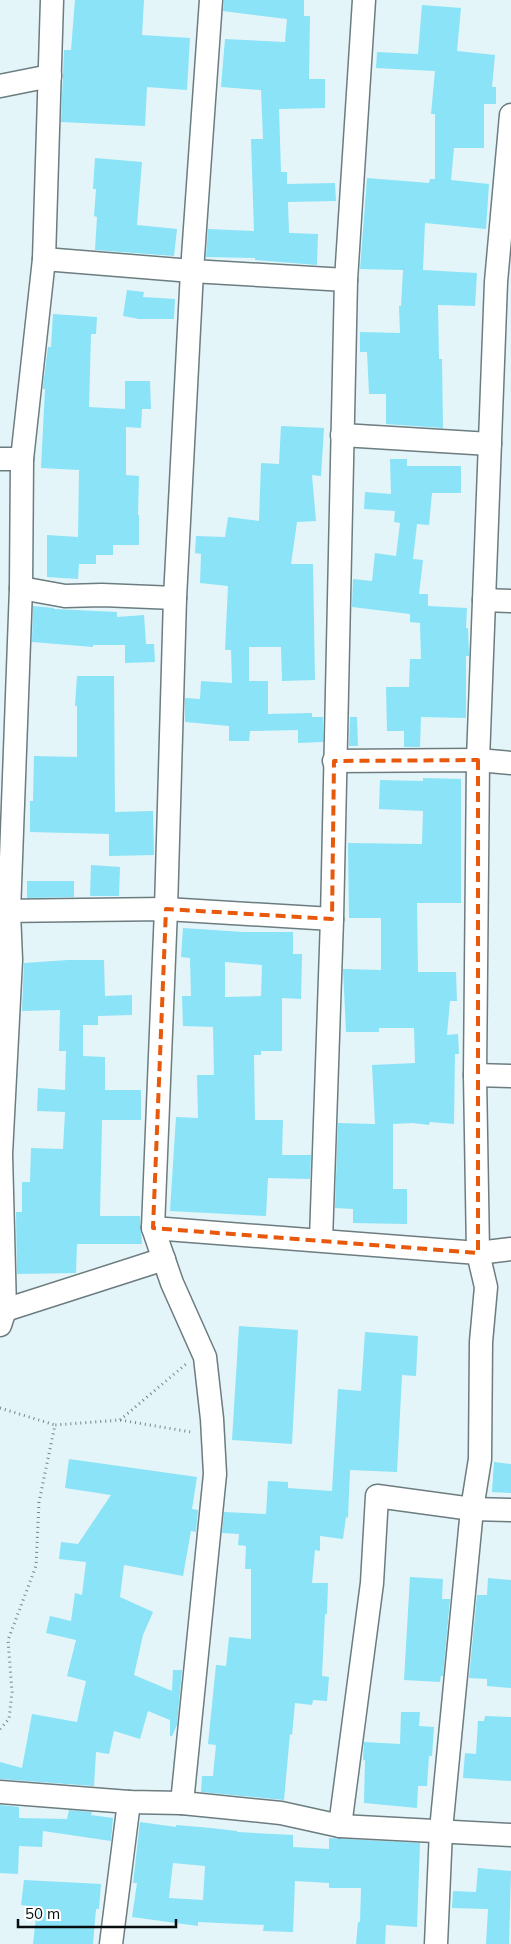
<svg xmlns="http://www.w3.org/2000/svg" width="511" height="1944" font-family="Mulish,sans-serif">
<style>
.building{fill:#8ae3f7;fill-rule:evenodd}
.lines{fill:none;stroke-linecap:round;stroke-linejoin:round}
.street-casing{stroke:#6c7c7f;stroke-width:25}
.path{stroke:#788487;stroke-width:3;stroke-dasharray:1 4;stroke-linecap:butt}
.street{stroke:#fff;stroke-width:22}
.marked{fill:none;stroke:#e8590c;stroke-width:4;stroke-dasharray:10 6;stroke-linejoin:round}
</style>
<rect width="100%" height="100%" fill="#e3f5f9"/>
<g class="building">
<polygon points="75,0 144,0 142,35 190,38 187,90 147,87 145,126 61,122 64,50 71,50"/>
<polygon points="224,0 304,0 304,16 310,16 309,79 325,79 325,108 279,109 281,172 287,172 287,184 335,183 336,201 288,202 289,233 318,234 317,265 255,260 255,258 206,257 208,229 254,231 251,139 263,139 261,90 221,87 225,39 285,42 287,19 223,11"/>
<polygon points="422,5 461,8 457,51 495,55 492,87 496,87 496,104 484,104 484,148 454,148 451,180 489,184 486,229 425,223 423,270 477,273 475,306 438,305 439,359 442,359 443,428 386,424 386,394 369,394 367,352 360,352 360,332 400,333 399,306 401,306 403,270 360,269 367,178 429,183 430,179 435,179 435,114 431,114 435,71 376,68 377,52 418,54"/>
<polygon points="95,158 142,162 137,225 177,229 174,256 95,250 97,217 94,216 96,189 93,189"/>
<polygon points="127,290 144,292 143,297 175,299 174,319 139,319 123,316"/>
<polygon points="53,314 97,317 96,334 91,334 89,407 125,409 125,381 150,381 151,409 142,409 141,428 126,427 126,475 139,476 138,515 139,515 139,545 113,545 113,555 96,555 96,564 79,564 78,579 47,577 47,535 78,537 79,470 41,468 45,389 43,389 43,386 48,347 51,347"/>
<polygon points="281,426 324,428 321,476 312,475 316,521 297,522 291,564 313,564 315,680 282,681 281,647 249,647 249,681 268,681 268,714 312,713 312,717 323,717 323,742 298,743 298,730 250,731 249,741 229,741 229,726 185,722 185,698 200,699 201,681 232,683 231,650 225,650 228,586 200,583 201,554 195,553 196,536 225,537 228,517 259,521 261,463 279,464"/>
<polygon points="390,459 407,459 407,466 461,466 461,493 432,493 429,525 417,524 413,559 423,560 419,594 428,594 428,606 467,608 466,628 468,628 469,653 469,656 466,656 466,718 421,717 420,747 404,747 404,731 387,731 386,687 409,687 410,659 421,659 420,623 410,622 410,614 352,607 353,579 372,581 375,553 396,556 400,523 394,522 395,511 364,509 365,492 391,494"/>
<polygon points="33,606 54,608 54,609 117,612 117,617 144,615 146,644 154,644 155,662 125,663 125,645 93,645 93,647 32,642"/>
<polygon points="77,676 114,676 115,812 153,811 154,855 109,856 109,834 30,832 30,801 33,801 34,756 77,757 77,706 75,706"/>
<polygon points="350,717 357,717 358,746 349,746"/>
<polygon points="423,778 461,779 461,903 417,903 418,972 456,972 457,1001 450,1001 447,1035 458,1034 459,1054 455,1054 454,1124 430,1122 429,1125 413,1123 393,1124 393,1189 407,1189 407,1224 353,1223 353,1209 335,1208 338,1123 375,1124 372,1065 415,1063 414,1028 379,1028 379,1032 346,1032 343,969 381,970 381,918 349,918 348,843 422,844 423,811 379,809 380,780 423,781"/>
<polygon points="91,865 120,867 119,896 90,896"/>
<polygon points="27,881 74,881 74,897 27,898"/>
<path d="M183 928 243 932H293V954H302L301 999 282 998V1051H261V1055H254L255 1120H283L282 1155H311L310 1179 268 1178 266 1216 170 1211 176 1117 198 1118 197 1075H214L213 1027 183 1026 182 996H191L190 958 181 957ZM225 962 262 965 261 996 225 997Z"/>
<polygon points="68,960 104,960 105,996 132,995 132,1015 98,1016 98,1025 83,1025 83,1056 105,1057 105,1090 141,1090 141,1120 102,1120 100,1216 140,1216 142,1244 77,1244 76,1273 17,1274 16,1212 22,1212 22,1182 30,1182 31,1148 63,1149 65,1112 37,1111 38,1088 65,1090 66,1051 59,1051 60,1010 22,1011 24,963"/>
<polygon points="239,1326 298,1330 292,1444 232,1440"/>
<polygon points="365,1332 418,1336 416,1376 402,1375 397,1472 350,1470 348,1518 346,1517 343,1539 320,1536 320,1551 315,1550 312,1583 328,1583 327,1614 325,1614 322,1676 329,1677 327,1701 313,1700 312,1705 295,1703 292,1735 290,1734 284,1800 201,1792 202,1776 213,1776 216,1745 208,1744 216,1665 226,1666 229,1637 251,1639 251,1569 245,1569 246,1546 238,1545 239,1534 222,1533 224,1512 266,1514 268,1481 288,1482 288,1488 332,1491 338,1389 361,1391"/>
<polygon points="69,1459 197,1477 192,1509 198,1510 196,1532 191,1531 183,1576 124,1565 120,1597 153,1612 143,1635 134,1675 172,1691 173,1670 182,1670 177,1725 172,1736 170,1736 170,1720 148,1711 140,1739 114,1731 109,1754 96,1752 94,1786 0,1779 0,1762 22,1768 32,1714 77,1722 86,1681 67,1676 76,1640 46,1633 50,1616 71,1621 75,1593 82,1595 86,1562 59,1559 61,1542 78,1544 111,1495 65,1488"/>
<polygon points="494,1462 511,1464 511,1493 492,1492"/>
<polygon points="410,1577 443,1579 442,1599 450,1599 443,1676 441,1676 440,1682 404,1680"/>
<polygon points="488,1578 511,1580 511,1688 487,1686 487,1679 469,1678 477,1595 487,1595"/>
<polygon points="401,1712 420,1712 419,1726 434,1727 432,1756 429,1756 427,1786 418,1786 417,1808 364,1803 365,1760 363,1760 364,1742 400,1744"/>
<polygon points="485,1716 511,1717 511,1781 463,1778 465,1753 476,1754 478,1721 484,1721"/>
<polygon points="0,1805 19,1807 19,1818 67,1819 69,1810 92,1812 91,1815 113,1818 111,1841 43,1831 42,1847 19,1846 18,1874 0,1873"/>
<path d="M140 1822 176 1827V1825L211 1828 237 1831V1832L293 1835V1847L329 1849V1838L420 1843 417 1927 386 1925 385 1944H356L358 1922H360L361 1888H329V1883L295 1881 293 1932 263 1931 264 1925 198 1922V1926L132 1917 137 1883H133ZM173 1863 205 1866 203 1900 169 1898Z"/>
<polygon points="478,1868 511,1871 509,1944 486,1944 488,1909 452,1908 453,1891 476,1892"/>
<polygon points="24,1880 101,1884 99,1909 96,1909 93,1944 33,1944 37,1907 21,1905"/>
</g>
<g class="lines">
<defs>
<g id="street">
<polyline points="0,86 50,76"/>
<polyline points="44,259 192,271 346,280"/>
<polyline points="342,435 490,444"/>
<polyline points="0,459 22,459"/>
<polyline points="21,588 65,596 102,595 175,598"/>
<polyline points="484,600 511,601"/>
<polyline points="334,761 478,760 511,763"/>
<polyline points="0,911 166,909 332,919"/>
<polyline points="475,1075 511,1076"/>
<polyline points="153,1228 478,1253 511,1249"/>
<polyline points="321,1240 332,919 346,280 364,0"/>
<polyline points="0,1310 5,1310 164,1259"/>
<polyline points="0,1325 5,1310 1,1154 11,960 9,912 21,588 22,459 44,259 52,0"/>
<polyline points="0,1792 129,1802 182,1803 281,1813 340,1826 511,1835"/>
<polyline points="182,1803 215,1474 212,1419 205,1357 172,1283 153,1228 166,909 175,598 192,271 211,0"/>
<polyline points="340,1826 372,1583 377,1496 472,1509 511,1510"/>
<polyline points="111,1944 129,1802"/>
<polyline points="436,1944 441,1830 472,1509 480,1459 481,1342 486,1287 478,1253 475,1075 478,760 496,282 511,115"/>
</g>
</defs>
<use href="#street" class="street-casing"/>
<g class="path">
<polyline points="0,1408 55,1425"/>
<polyline points="120,1420 186,1364"/>
<polyline points="0,1729 9,1719 12,1692 8,1640 36,1566 39,1502 55,1425 120,1420 191,1432"/>
</g>
<use href="#street" class="street"/>
</g>
<path class="marked" d="M478 760V1253L153 1228 166 909 332 919 334 761Z"/>
<path d="M18 1919v8h158v-8" fill="none" stroke="#070d0e" stroke-width="2.5"/>
<text x="25" y="1919" font-size="15" fill="#070d0e" stroke="#ffffff" stroke-width="4" paint-order="stroke">50 m</text>
</svg>
